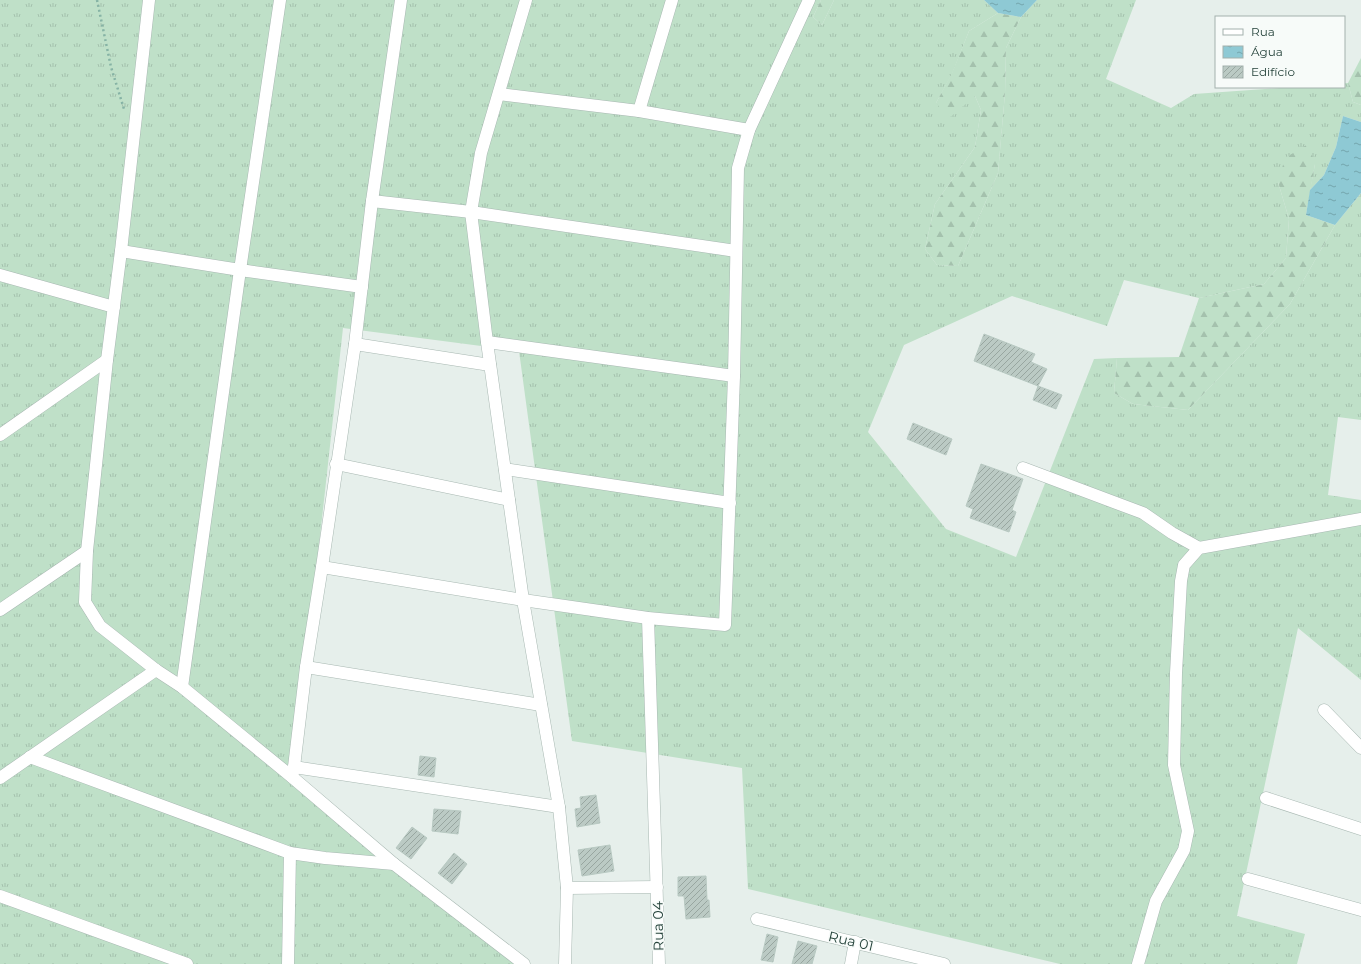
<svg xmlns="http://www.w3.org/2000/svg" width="1361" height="964" font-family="Montserrat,sans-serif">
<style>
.grass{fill:url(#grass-tufts)}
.forest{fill:url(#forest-firs)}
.water{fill:url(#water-ripples)}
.building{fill:url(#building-hatch);stroke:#b8c9c2}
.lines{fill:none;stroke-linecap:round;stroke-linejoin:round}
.minor-casing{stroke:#a8b8b2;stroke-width:13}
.path{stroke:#86b3a5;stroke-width:2.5;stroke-dasharray:2 3;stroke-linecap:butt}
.minor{stroke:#fff;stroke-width:12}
.labels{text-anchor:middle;stroke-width:3;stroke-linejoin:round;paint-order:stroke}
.street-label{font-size:14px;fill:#24423a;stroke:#f7fbf9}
</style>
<defs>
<pattern id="grass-tufts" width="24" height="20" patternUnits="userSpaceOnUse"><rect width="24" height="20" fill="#bfe0c8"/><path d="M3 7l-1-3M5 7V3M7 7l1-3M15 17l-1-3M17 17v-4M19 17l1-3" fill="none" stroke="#a4c1ad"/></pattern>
<pattern id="forest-firs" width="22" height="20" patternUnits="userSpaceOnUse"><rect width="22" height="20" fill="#bfe0c8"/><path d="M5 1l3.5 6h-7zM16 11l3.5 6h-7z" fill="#a4c1ad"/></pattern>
<pattern id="water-ripples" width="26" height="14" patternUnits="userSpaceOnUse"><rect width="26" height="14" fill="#8ec9d4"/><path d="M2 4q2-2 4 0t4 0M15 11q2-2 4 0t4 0" fill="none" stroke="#74a5ad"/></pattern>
<pattern id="building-hatch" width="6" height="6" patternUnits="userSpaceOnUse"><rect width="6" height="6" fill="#bbcac4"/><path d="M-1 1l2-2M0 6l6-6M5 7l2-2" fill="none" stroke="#98a6a0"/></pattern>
</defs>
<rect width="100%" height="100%" fill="#e6efeb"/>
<polygon class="grass" points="0,0 821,0 813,17 822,25 834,0 984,0 998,13 969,31 952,74 936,103 975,96 981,110 975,147 935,204 925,249 937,265 958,266 998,173 1005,93 1006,48 1021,17 1037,0 1136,0 1106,79 1171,108 1194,94 1293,87 1344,87 1344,83 1348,83 1353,102 1361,105 1361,122 1343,116 1336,147 1324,175 1310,190 1315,164 1278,182 1289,219 1286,258 1264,284 1199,298 1124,280 1107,326 1012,296 904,345 868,432 946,529 1016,557 1094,359 1117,358 1114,393 1133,404 1188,410 1290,304 1335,225 1361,193 1361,420 1338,417 1328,495 1361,500 1361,680 1298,628 1237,916 1305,934 1297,964 1060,964 748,889 742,768 572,741 519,351 343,328 294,772 515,964 0,964"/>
<g class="forest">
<polygon points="821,0 834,0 822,25 813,17"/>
<polygon points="998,13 1021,17 1006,48 1005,93 998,173 958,266 937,265 925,249 935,204 975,147 981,110 975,96 949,118 936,103 952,73 969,31"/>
<polygon points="1361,58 1361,105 1353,102 1348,83"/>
<polygon points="1308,144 1315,164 1306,215 1335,225 1290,304 1188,410 1133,404 1114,393 1117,358 1179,357 1199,298 1264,284 1286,258 1289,219 1278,182 1285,158"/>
</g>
<g class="water">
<polygon points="984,0 1037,0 1021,17 998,13"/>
<polygon points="1343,116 1361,122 1361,193 1335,225 1306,215 1310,190 1324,175 1336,147"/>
</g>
<g class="building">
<polygon points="984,334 1035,354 1031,362 1047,369 1038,386 974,361"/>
<polygon points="1038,386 1062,395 1056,409 1033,400"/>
<polygon points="913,423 952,439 946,455 907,439"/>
<polygon points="981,464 1023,479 1012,510 1016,512 1009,532 970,518 973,509 966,506"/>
<polygon points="420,756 436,758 434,777 418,775"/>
<polygon points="596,795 600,823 577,827 575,809 581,808 580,797"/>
<polygon points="434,809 461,811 458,834 432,831"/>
<polygon points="412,827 427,838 411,859 396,848"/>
<polygon points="610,845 614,871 582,876 578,850"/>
<polygon points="454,853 467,864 452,884 438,873"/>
<polygon points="706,876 707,900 709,900 710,917 686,919 684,896 678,896 678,877"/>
<polygon points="767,934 778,937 773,962 761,960"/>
<polygon points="798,941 817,946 812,964 792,964"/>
</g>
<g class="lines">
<defs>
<g id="minor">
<polyline points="149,0 121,251 107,360 87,551 85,602 100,626 156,670 182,687 292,777 394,864 524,964"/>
<polyline points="526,0 481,153 471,212 487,342 523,600 559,807 567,888 565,964"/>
<polyline points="499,94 639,111 749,130"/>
<polyline points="639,111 672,0"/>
<polyline points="372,201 471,212 736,251"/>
<polyline points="121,251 240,270 362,287"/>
<polyline points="0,275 114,307"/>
<polyline points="487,342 734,376"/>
<polyline points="355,344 490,365"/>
<polyline points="0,435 107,360"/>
<polyline points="336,464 509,500"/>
<polyline points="1023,468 1143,513 1172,533 1199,548"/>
<polyline points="505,469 730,503"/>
<polyline points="322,567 523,600 648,618 725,625 734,376 738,168 749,130 809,0"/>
<polyline points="0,610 87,551"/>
<polyline points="648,618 659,964"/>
<polyline points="306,667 541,705"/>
<polyline points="182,687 240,270 280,0"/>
<polyline points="1324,710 1361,748"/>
<polyline points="30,757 290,853 325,858 394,864"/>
<polyline points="294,767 559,807"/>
<polyline points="292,777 294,767 306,667 322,567 355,344 372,201 401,0"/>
<polyline points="0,778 156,670"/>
<polyline points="1266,798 1361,829"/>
<polyline points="1248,879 1361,910"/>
<polyline points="567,888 657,887"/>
<polyline points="0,896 187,964"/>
<polyline points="757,919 944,964"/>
<polyline points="288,964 290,853"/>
<polyline points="851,964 855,942"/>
<polyline points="1138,964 1156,901 1184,850 1188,831 1174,765 1176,673 1181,581 1184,565 1199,548 1361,519"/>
</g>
</defs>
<use href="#minor" class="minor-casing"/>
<polyline class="path" points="97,0 111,67 124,109"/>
<use href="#minor" class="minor"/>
</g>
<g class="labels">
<g class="street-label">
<text transform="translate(658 926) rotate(-91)" y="5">Rua 04</text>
<text transform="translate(851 941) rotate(13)" y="5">Rua 01</text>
</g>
</g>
<rect x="1215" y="16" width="130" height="72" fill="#f7fbf9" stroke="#a3b1ad"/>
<rect x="1223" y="29" width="20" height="6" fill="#ffffff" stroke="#a3b1ad"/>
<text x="1251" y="36" font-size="12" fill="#24423a">Rua</text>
<rect x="1223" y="46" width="20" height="12" fill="url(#water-ripples)" stroke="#a3b1ad"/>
<text x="1251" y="56" font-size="12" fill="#24423a">Água</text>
<rect x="1223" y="66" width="20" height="12" fill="url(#building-hatch)" stroke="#a3b1ad"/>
<text x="1251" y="76" font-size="12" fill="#24423a">Edifício</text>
</svg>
